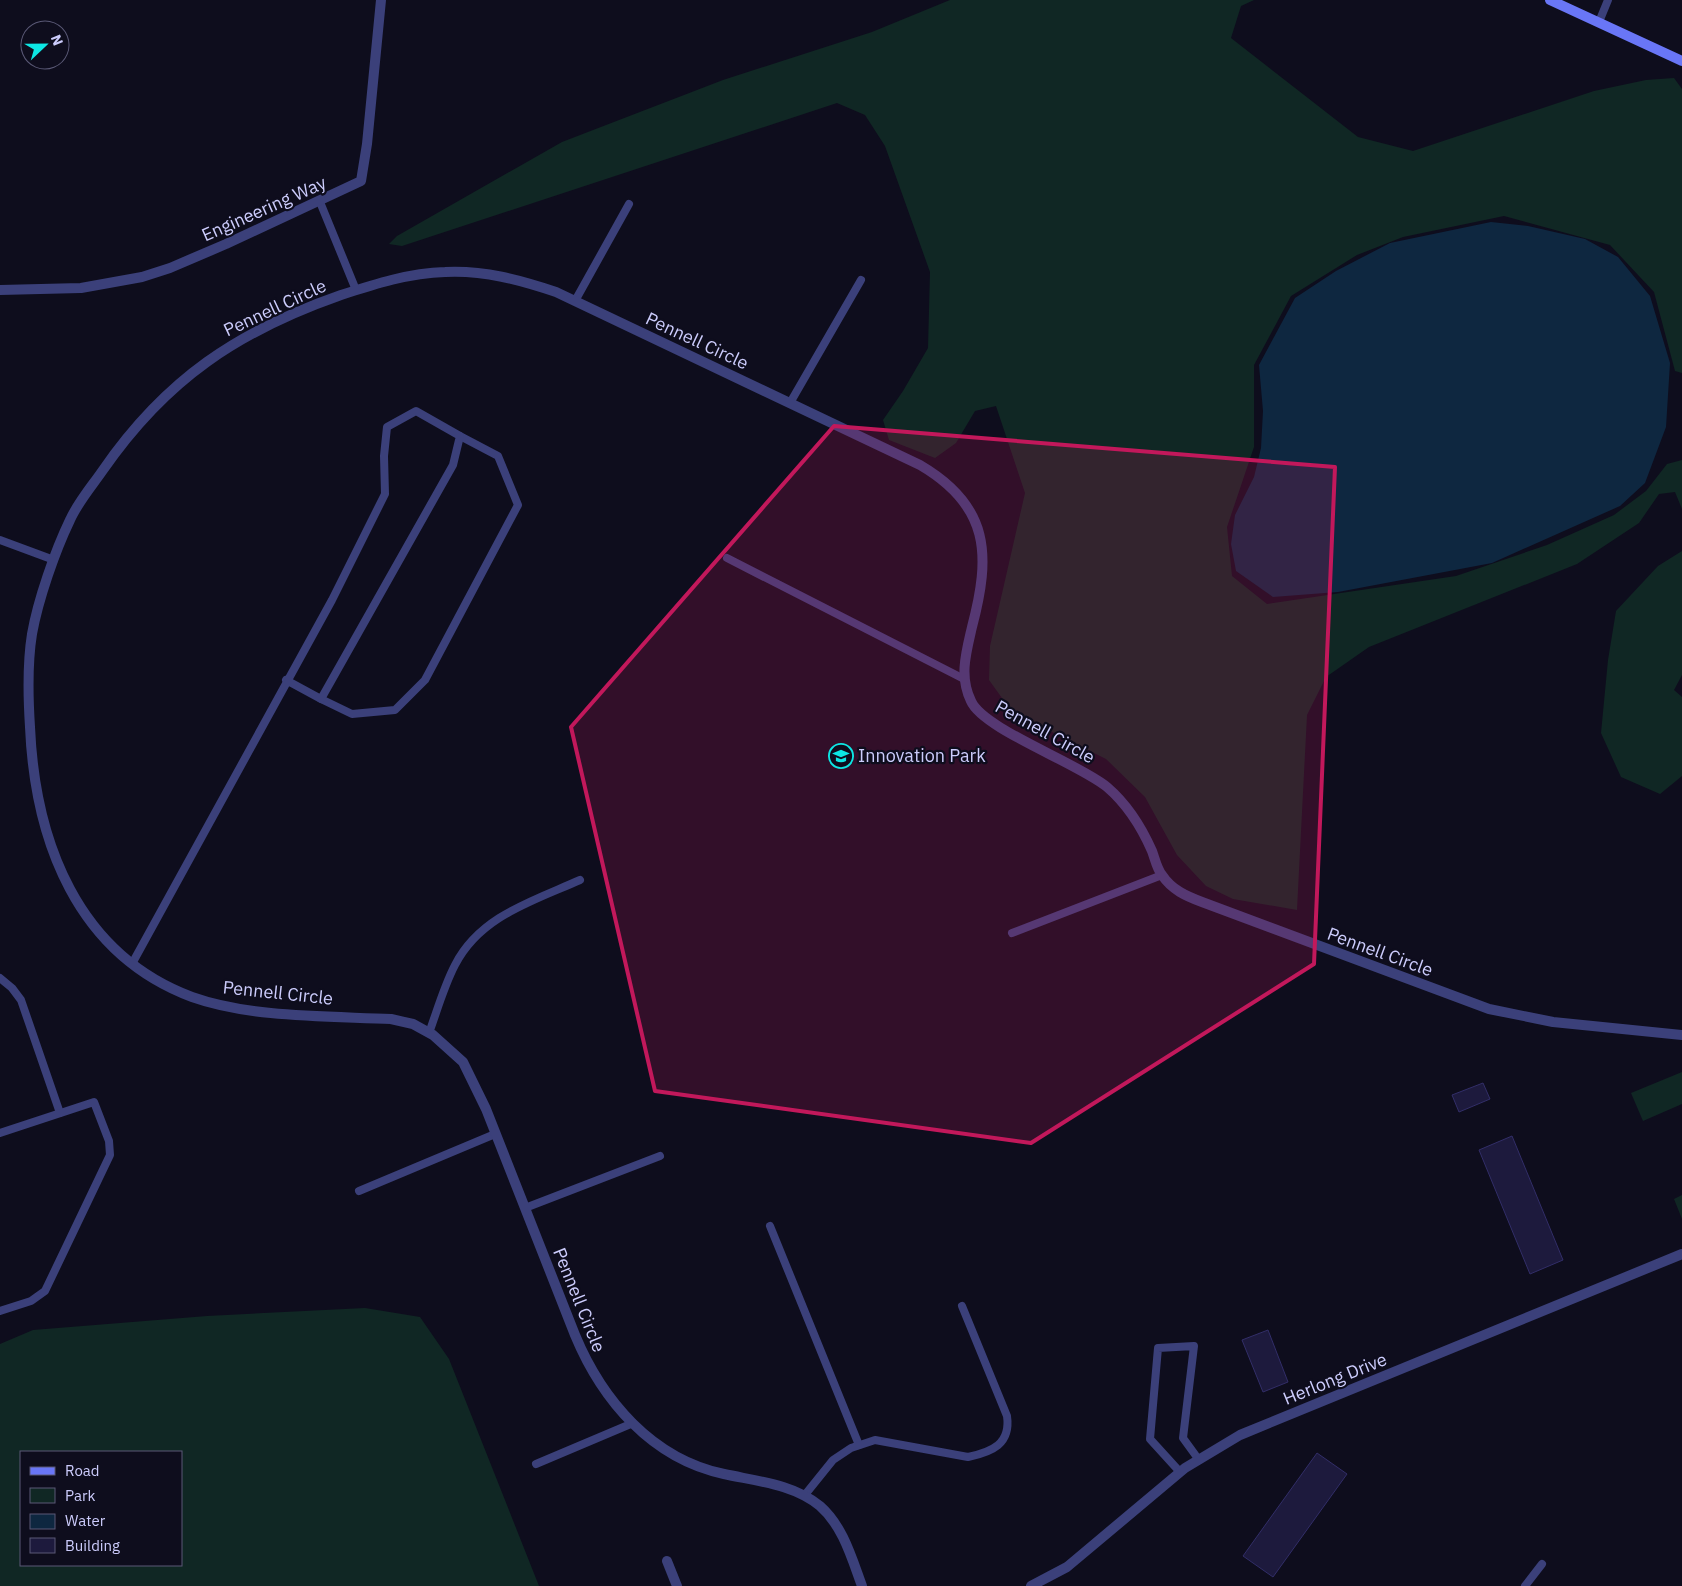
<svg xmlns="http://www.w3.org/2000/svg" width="1682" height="1586" font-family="'IBM Plex Sans',sans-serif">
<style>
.green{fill:#102724;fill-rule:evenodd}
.water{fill:#0e2740}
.building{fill:#1d1a3d;stroke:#322e68}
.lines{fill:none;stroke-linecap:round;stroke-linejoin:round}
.lane{stroke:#3b407a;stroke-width:8}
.street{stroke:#3b407a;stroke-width:10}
.secondary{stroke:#6976f6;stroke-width:10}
.marked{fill:#c2185b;fill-opacity:0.2;stroke:#c2185b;stroke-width:4;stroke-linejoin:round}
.labels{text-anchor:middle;stroke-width:4.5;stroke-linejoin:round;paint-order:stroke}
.street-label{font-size:18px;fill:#ccccfc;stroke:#0e0d1d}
.poi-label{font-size:18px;fill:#ccccfc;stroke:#0e0d1d;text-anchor:start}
</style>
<rect width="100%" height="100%" fill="#0e0d1d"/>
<g class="green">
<polygon points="950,0 1254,0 1241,6 1231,38 1358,137 1413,151 1594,91 1646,80 1674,78 1682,89 1682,373 1675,371 1654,292 1610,245 1504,216 1403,237 1357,255 1291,296 1254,365 1254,447 1227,527 1232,576 1267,604 1456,576 1547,545 1614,515 1646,491 1667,464 1682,460 1682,509 1675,492 1659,494 1639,523 1577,564 1369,647 1326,677 1307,715 1297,910 1233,899 1206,886 1177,855 1145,797 1106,759 1012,712 989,680 990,646 1025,493 996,406 975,411 956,443 935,458 889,440 883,420 903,391 928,348 930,272 885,146 865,115 837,103 402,246 389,244 397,236 562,142 723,80 872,32"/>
<polygon points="1682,551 1682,675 1674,690 1682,697 1682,776 1660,794 1621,777 1601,733 1608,660 1616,611 1658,566"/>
<polygon points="1682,1072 1682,1104 1643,1121 1631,1093"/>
<polygon points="1682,1195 1682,1219 1674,1199"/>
<path d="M365 1308 420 1317 449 1359 539 1586H0V1344L33 1330 207 1316ZM21 1452H181V1565H21Z"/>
</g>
<polygon class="water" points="1491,222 1528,226 1585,239 1618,257 1650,296 1670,363 1666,427 1645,483 1620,506 1492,563 1338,592 1273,597 1236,571 1231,544 1235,515 1254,477 1261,448 1263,411 1259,365 1295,298 1336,271 1390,243"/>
<g class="building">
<polygon points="1483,1083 1490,1099 1459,1112 1452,1095"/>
<polygon points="1512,1136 1563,1260 1530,1274 1479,1150"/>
<polygon points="1268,1330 1288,1382 1263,1392 1242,1340"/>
<polygon points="1317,1453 1347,1474 1273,1577 1243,1556"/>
</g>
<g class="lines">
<g class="lane">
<polyline points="1599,22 1608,0"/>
<polyline points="320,202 356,290"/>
<polyline points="575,301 629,204"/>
<polyline points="790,403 861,280"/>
<polyline points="0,540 54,560"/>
<polyline points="727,558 964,679"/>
<polyline points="321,699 352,714 395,710 425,680 518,505 498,456 460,436"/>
<polyline points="1012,933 1162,875"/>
<polyline points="133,962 332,600 385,494 384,456 387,427 416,411 460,436 453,465 321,699 286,680"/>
<polyline points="0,978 12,988 21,1000 60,1113"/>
<path d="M429 1033C437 1011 444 986 455 965 480 916 533 901 580 880"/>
<polyline points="0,1133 94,1102 109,1141 110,1155 45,1291 31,1301 0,1311"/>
<polyline points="359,1191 495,1134"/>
<polyline points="525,1208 660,1156"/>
<polyline points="770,1226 859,1445"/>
<polyline points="536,1464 633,1423"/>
<polyline points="1180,1472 1150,1439 1158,1348 1194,1346 1183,1438 1199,1460"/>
<path d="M804 1496 833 1460 851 1448 875 1440 968 1457C992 1452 1011 1444 1007 1416L962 1306"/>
<polyline points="1525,1586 1542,1564"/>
</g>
<g class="street">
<polyline points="0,290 81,288 142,277 170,268 226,244 361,181 367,144 381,0"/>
<polyline points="667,1561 677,1586"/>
<path d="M862 1586C852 1559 843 1526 820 1506 794 1484 756 1481 724 1474 652 1459 602 1400 575 1335L486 1109 463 1062 433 1035 413 1024 391 1019C329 1016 251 1018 192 997 77 954 35 841 30 727 28 696 27 665 32 634 38 600 55 551 70 520 78 502 92 486 103 470 166 379 238 331 341 295 375 284 409 273 445 272 484 270 520 280 556 292L920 465C990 506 991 555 972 627 966 653 959 676 971 701 983 729 1078 763 1107 787 1128 805 1141 826 1152 851 1155 859 1157 869 1162 875 1172 890 1186 896 1202 902L1489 1009 1553 1022 1682 1035"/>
<polyline points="1031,1586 1067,1567 1185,1468 1240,1435 1682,1254"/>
</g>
<polyline class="secondary" points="1550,0 1682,61"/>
</g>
<path class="marked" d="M834 426 1335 467 1314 964 1031 1143 655 1091 571 727Z"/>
<defs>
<symbol id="university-ring" viewBox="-11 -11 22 22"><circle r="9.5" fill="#0e0d1d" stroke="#0de7e4" stroke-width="1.5"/><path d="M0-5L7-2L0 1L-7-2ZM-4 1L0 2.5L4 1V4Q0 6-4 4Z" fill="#0de7e4"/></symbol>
</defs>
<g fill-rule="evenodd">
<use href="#university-ring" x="827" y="742" width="28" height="28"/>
</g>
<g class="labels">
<g class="street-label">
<text transform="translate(264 209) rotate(-24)" y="6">Engineering Way</text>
<text transform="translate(275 308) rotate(-25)" y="6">Pennell Circle</text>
<text transform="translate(697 341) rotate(25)" y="6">Pennell Circle</text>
<text transform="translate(1045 732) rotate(29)" y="6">Pennell Circle</text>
<text transform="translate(1380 952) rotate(20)" y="6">Pennell Circle</text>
<text transform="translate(278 993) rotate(6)" y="6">Pennell Circle</text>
<text transform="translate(579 1300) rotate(68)" y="6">Pennell Circle</text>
<text transform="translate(1335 1379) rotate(-22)" y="6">Herlong Drive</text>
</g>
<g class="poi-label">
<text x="858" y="762">Innovation Park</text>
</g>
</g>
<rect x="20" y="1451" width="162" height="115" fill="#0e0d1d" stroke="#5a5976"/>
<rect x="30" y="1467" width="25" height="8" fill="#6976f6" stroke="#5a5976"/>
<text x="65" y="1476" font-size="15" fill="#ccccfc">Road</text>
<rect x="30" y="1488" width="25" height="15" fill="#102724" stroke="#5a5976"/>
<text x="65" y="1501" font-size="15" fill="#ccccfc">Park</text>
<rect x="30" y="1514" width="25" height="15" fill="#0e2740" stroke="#5a5976"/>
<text x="65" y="1526" font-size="15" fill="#ccccfc">Water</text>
<rect x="30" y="1538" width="25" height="15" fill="#1d1a3d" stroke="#5a5976"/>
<text x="65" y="1551" font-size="15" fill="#ccccfc">Building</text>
<g transform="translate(45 45) rotate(68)"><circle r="24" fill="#0e0d1d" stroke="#5a5976"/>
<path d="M0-4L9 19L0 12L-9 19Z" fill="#0de7e4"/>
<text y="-8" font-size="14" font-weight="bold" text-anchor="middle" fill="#ccccfc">N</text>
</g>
</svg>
